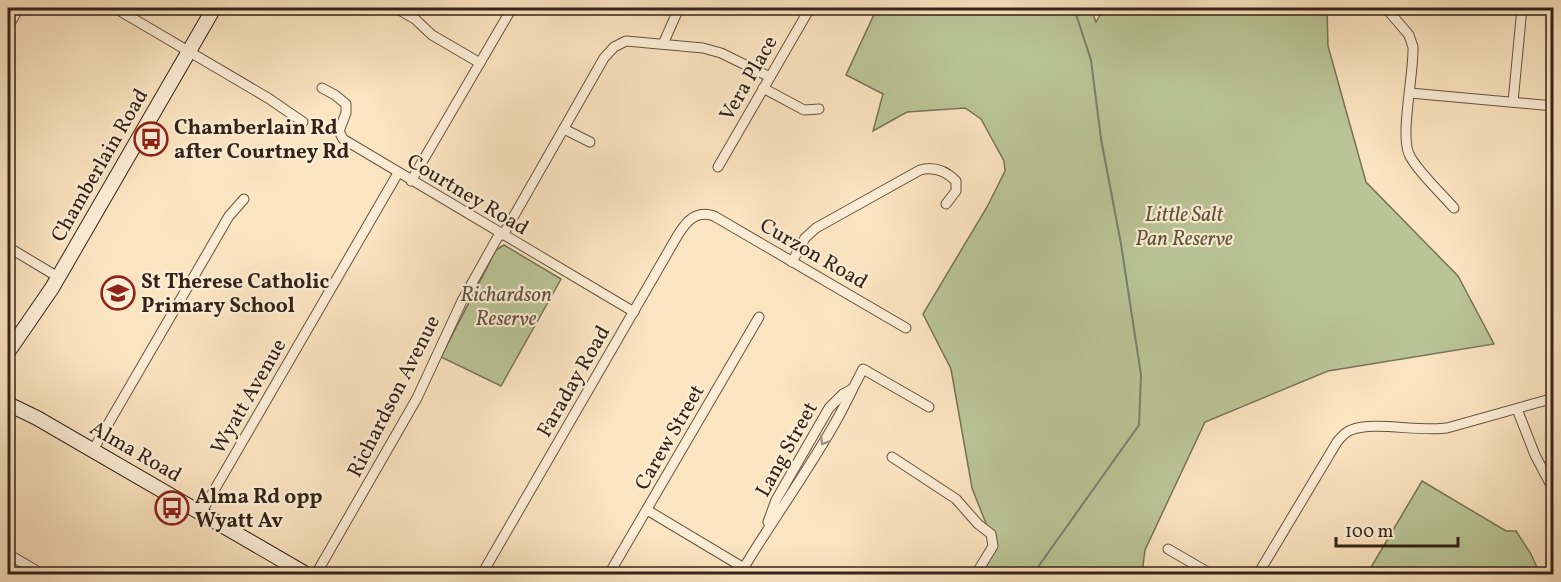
<svg xmlns="http://www.w3.org/2000/svg" width="1561" height="582" font-family="Vollkorn,serif">
<style>
.green{fill:#bac596;stroke:#787456;stroke-width:1.5}
.lines{fill:none;stroke-linecap:round;stroke-linejoin:round}
.stream{stroke:#758171;stroke-width:2}
.street-casing{stroke:#665341;stroke-width:11}
.secondary-casing{stroke:#352317;stroke-width:16}
.street{stroke:#fcedd6;stroke-width:9}
.secondary{stroke:#fcedd6;stroke-width:14}
.oneway{stroke:#a29280}
.labels{text-anchor:middle;stroke-width:4.5;stroke-linejoin:round;paint-order:stroke}
.street-label{font-size:21px;fill:#352317;stroke:#fcedd6}
.poi-label{font-size:21px;font-weight:bold;fill:#352317;stroke:#fcedd6;text-anchor:start}
.park-label{font-size:21px;font-style:italic;fill:#5d543d;stroke:#fcedd6}
</style>
<rect width="100%" height="100%" fill="#fbe4c0"/>
<filter id="stains"><feTurbulence type="fractalNoise" baseFrequency=".00333" numOctaves="4"/><feColorMatrix values="0 0 0 0 .2 0 0 0 0 .09 0 0 0 0 .02 0 0 0 .5 -.17"/></filter>
<radialGradient id="worn" r=".72"><stop offset=".6" stop-color="#630" stop-opacity="0"/><stop offset="1" stop-color="#630" stop-opacity=".3"/></radialGradient>
<g class="green">
<polygon points="877,8 1093,8 1092,12 1096,22 1104,8 1327,8 1328,46 1366,182 1458,276 1494,344 1328,371 1205,422 1145,550 1142,574 981,574 996,549 972,488 951,369 923,314 987,207 1005,171 1004,161 981,119 965,108 907,112 873,131 883,94 846,75"/>
<polygon points="504,245 561,279 501,386 441,357 496,250"/>
<polygon points="1422,481 1506,531 1516,531 1531,554 1540,574 1367,574"/>
</g>
<g class="lines">
<polyline class="stream" points="1033,574 1139,425 1141,375 1121,244 1101,139 1091,60 1074,8"/>
<defs>
<g id="street">
<polyline points="115,8 268,98 303,122"/>
<polyline points="396,8 415,19 432,35 480,63"/>
<path d="M1386 8 1409 35 1413 47C1414 73 1400 135 1409 154 1416 170 1442 194 1454 208"/>
<polyline points="8,27 19,8"/>
<polyline points="663,44 679,8"/>
<polyline points="322,88 335,95 346,104 346,113 339,131 343,139 634,312"/>
<polyline points="763,88 804,110 819,109"/>
<polyline points="1410,93 1554,106"/>
<polyline points="1513,102 1522,8"/>
<polyline points="564,129 590,142"/>
<polyline points="718,167 810,8"/>
<polyline points="411,181 512,8"/>
<polyline points="503,235 604,58 614,47 626,41 703,48 721,53 770,77"/>
<polyline points="8,247 58,277"/>
<path d="M792 262 805 238 816 228 920 170C934 166 946 171 956 181V191L946 204"/>
<polyline points="1517,409 1535,455 1554,491"/>
<polyline points="93,450 229,216 244,199"/>
<polyline points="892,457 956,499 978,524 991,534 993,546 976,574"/>
<polyline points="647,510 744,568"/>
<polyline points="201,513 398,173"/>
<polyline points="768,522 776,500 829,408 843,394 852,389"/>
<polyline points="1168,549 1211,574"/>
<polyline points="8,554 42,574"/>
<polyline points="316,574 417,398 462,301 500,233"/>
<path d="M482 574 668 252C679 234 689 207 714 216L906 328"/>
<polyline points="609,574 759,317"/>
<path d="M740 574C772 520 810 469 840 414 848 399 855 384 863 369L929 407"/>
<path d="M1258 574 1337 442C1341 437 1345 432 1351 430 1374 421 1419 432 1447 428L1554 398"/>
</g>
<g id="secondary">
<polyline points="8,352 52,288 214,8"/>
<polyline points="8,404 37,418 306,574"/>
</g>
</defs>
<use href="#street" class="street-casing"/>
<use href="#secondary" class="secondary-casing"/>
<use href="#street" class="street"/>
<use href="#secondary" class="secondary"/>
</g>
<defs><path id="oneway-chevron" d="M-2-3.5L2.5 0L-2 3.5" fill="none" stroke-width="1.6" stroke-linecap="round" stroke-linejoin="round" transform="scale(1.5)"/></defs>
<use class="oneway" href="#oneway-chevron" transform="translate(824 441) rotate(121)"/>
<defs>
<symbol id="bus-ring" viewBox="-11 -11 22 22"><circle r="9.5" fill="#fcedd6" stroke="#8f2418" stroke-width="1.5"/><path d="M-5-6H5V4H4V6H2V4H-2V6H-4V4H-5ZM-3.5-4V0h7V-4ZM-3.5 1.2v1.5H-2V1.2ZM2 1.2v1.5H3.5V1.2Z" fill="#8f2418"/></symbol>
<symbol id="school-ring" viewBox="-11 -11 22 22"><circle r="9.5" fill="#fcedd6" stroke="#8f2418" stroke-width="1.5"/><path d="M0-5L7-2L0 1L-7-2ZM-4 1L0 2.5L4 1V4Q0 6-4 4Z" fill="#8f2418"/></symbol>
</defs>
<g fill-rule="evenodd">
<use href="#bus-ring" x="132" y="120" width="38" height="38"/>
<use href="#school-ring" x="99" y="274" width="38" height="38"/>
<use href="#bus-ring" x="153" y="489" width="38" height="38"/>
</g>
<g class="labels">
<g class="street-label">
<text transform="translate(748 78) rotate(-60)" y="7">Vera Place</text>
<text transform="translate(99 165) rotate(-60)" y="7">Chamberlain Road</text>
<text transform="translate(468 194) rotate(31)" y="7">Courtney Road</text>
<text transform="translate(814 253) rotate(30)" y="7">Curzon Road</text>
<text transform="translate(573 381) rotate(-60)" y="7">Faraday Road</text>
<text transform="translate(248 396) rotate(-60)" y="7">Wyatt Avenue</text>
<text transform="translate(393 396) rotate(-63)" y="7">Richardson Avenue</text>
<text transform="translate(669 437) rotate(-60)" y="7">Carew Street</text>
<text transform="translate(786 449) rotate(-61)" y="7">Lang Street</text>
<text transform="translate(136 451) rotate(30)" y="7">Alma Road</text>
</g>
<g class="poi-label">
<text x="174" y="134">Chamberlain Rd<tspan x="174" dy="24">after Courtney Rd</tspan></text>
<text x="141" y="288">St Therese Catholic<tspan x="141" dy="24">Primary School</tspan></text>
<text x="195" y="503">Alma Rd opp<tspan x="195" dy="24">Wyatt Av</tspan></text>
</g>
<g class="park-label">
<text x="1184" y="221">Little Salt<tspan x="1184" dy="24">Pan Reserve</tspan></text>
<text x="506" y="301">Richardson<tspan x="506" dy="24">Reserve</tspan></text>
</g>
</g>
<rect width="1561" height="582" fill="none" stroke="#fbe4c0" stroke-width="30"/>
<rect x="9" y="9" width="1543" height="564" fill="none" stroke="#352317" stroke-width="3"/>
<rect x="15" y="15" width="1531" height="552" fill="none" stroke="#352317" stroke-width="1.5"/>
<path d="M1336 537v9h122v-9" fill="none" stroke="#352317" stroke-width="3"/>
<text x="1345" y="537" font-size="18" fill="#352317" stroke="#fcedd6" stroke-width="4.5" paint-order="stroke">100 m</text>
<rect width="100%" height="100%" filter="url(#stains)"/>
<rect width="100%" height="100%" fill="url(#worn)"/>
</svg>
